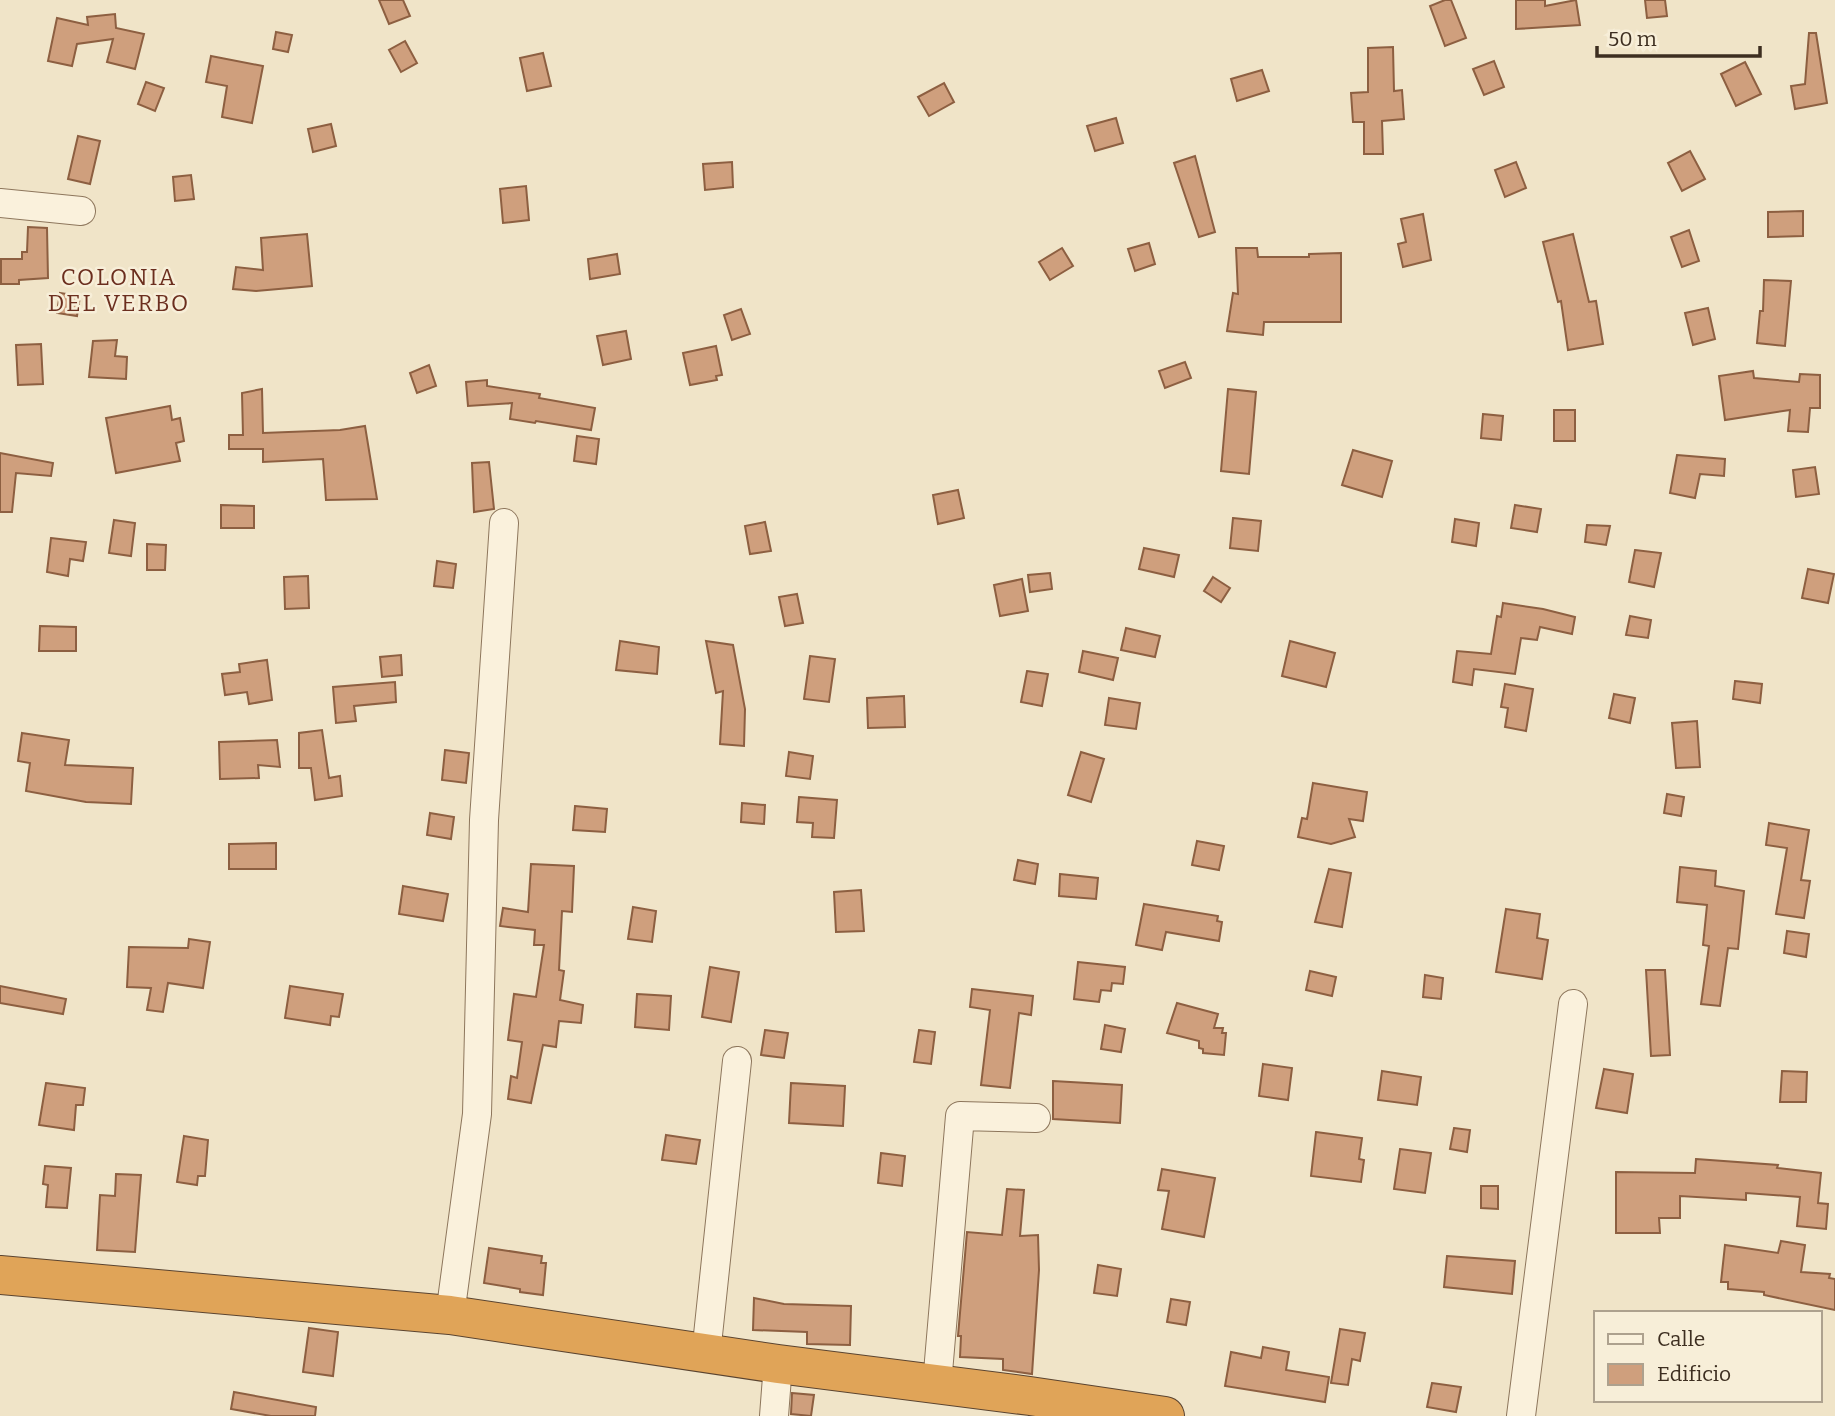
<svg xmlns="http://www.w3.org/2000/svg" width="1835" height="1416" font-family="Bitter,serif">
<style>
.building{fill:#cf9f7d;stroke:#8d5f41;stroke-width:2}
.lines{fill:none;stroke-linecap:round;stroke-linejoin:round}
.minor-casing{stroke:#8d765c;stroke-width:30}
.highway-casing{stroke:#5b4430;stroke-width:40}
.minor{stroke:#faf1dc;stroke-width:28}
.highway{stroke:#e0a458;stroke-width:38}
.labels{text-anchor:middle;stroke-width:5;stroke-linejoin:round;paint-order:stroke}
.neighbourhood-label{font-size:23px;letter-spacing:2px;fill:#6b2e1e;stroke:#f7eed8}
</style>
<rect width="100%" height="100%" fill="#f0e4c8"/>
<g class="building">
<polygon points="379,0 403,0 410,16 389,24"/>
<polygon points="1445,0 1451,0 1466,38 1445,46 1430,6"/>
<polygon points="1516,0 1545,0 1545,6 1576,0 1580,25 1516,29"/>
<polygon points="1645,0 1665,0 1667,16 1647,18"/>
<polygon points="115,14 116,28 144,34 135,69 107,62 113,39 77,44 72,66 48,61 57,18 88,25 87,17"/>
<polygon points="276,32 292,35 288,52 273,49"/>
<polygon points="1809,33 1816,33 1827,103 1795,109 1791,86 1805,84"/>
<polygon points="405,41 417,63 401,72 389,50"/>
<polygon points="1393,47 1394,91 1402,90 1404,119 1382,121 1383,154 1364,154 1364,122 1353,122 1351,93 1368,92 1368,48"/>
<polygon points="543,53 551,86 527,91 520,58"/>
<polygon points="211,56 263,66 252,123 222,117 227,86 206,82"/>
<polygon points="1494,61 1504,87 1484,95 1473,69"/>
<polygon points="1745,62 1761,94 1736,106 1721,74"/>
<polygon points="1262,70 1269,91 1237,101 1231,79"/>
<polygon points="146,82 164,88 155,111 138,104"/>
<polygon points="944,83 954,102 929,116 918,97"/>
<polygon points="1116,118 1123,143 1095,151 1087,126"/>
<polygon points="331,124 336,146 313,152 308,129"/>
<polygon points="78,136 100,141 90,184 68,179"/>
<polygon points="1690,151 1705,179 1682,191 1668,163"/>
<polygon points="1195,156 1215,232 1199,237 1174,163"/>
<polygon points="732,162 733,187 705,190 703,164"/>
<polygon points="1516,162 1526,188 1505,197 1495,170"/>
<polygon points="191,175 194,199 175,201 173,177"/>
<polygon points="526,186 529,220 503,223 500,189"/>
<polygon points="1803,211 1803,236 1768,237 1768,212"/>
<polygon points="1423,214 1431,260 1403,267 1398,244 1406,242 1401,219"/>
<polygon points="28,227 47,228 48,278 19,280 19,284 1,284 1,259 22,259 22,252 27,252"/>
<polygon points="1689,230 1699,261 1682,267 1671,237"/>
<polygon points="307,234 312,286 256,291 233,289 236,267 263,270 261,238"/>
<polygon points="1573,234 1589,302 1596,301 1603,344 1568,350 1561,301 1558,302 1543,242"/>
<polygon points="1149,243 1155,264 1135,271 1128,249"/>
<polygon points="1062,248 1073,266 1050,280 1039,262"/>
<polygon points="1236,248 1257,248 1258,257 1309,257 1309,254 1341,253 1341,322 1264,322 1263,335 1227,331 1233,293 1238,294"/>
<polygon points="617,254 620,274 590,279 588,259"/>
<polygon points="1764,280 1791,281 1785,346 1757,343 1760,311 1763,311"/>
<polygon points="60,293 80,296 77,316 57,313"/>
<polygon points="1708,308 1715,339 1693,345 1685,313"/>
<polygon points="741,309 750,334 732,340 724,315"/>
<polygon points="626,331 631,359 603,365 597,336"/>
<polygon points="117,340 115,356 127,357 126,379 89,377 93,341"/>
<polygon points="41,344 43,384 18,385 16,345"/>
<polygon points="716,346 722,375 716,376 717,380 690,385 683,353"/>
<polygon points="1185,362 1191,378 1165,388 1159,371"/>
<polygon points="429,365 436,386 417,393 410,373"/>
<polygon points="1753,371 1754,378 1799,382 1800,374 1820,375 1820,408 1810,408 1808,432 1788,431 1790,410 1725,420 1719,376"/>
<polygon points="487,380 487,386 540,394 539,398 595,408 591,430 536,421 535,423 510,419 512,403 468,406 466,382"/>
<polygon points="262,389 263,433 340,430 365,426 377,499 326,500 323,459 263,462 263,449 229,449 229,435 243,435 242,393"/>
<polygon points="1228,389 1256,392 1249,474 1221,471"/>
<polygon points="170,406 172,420 180,418 184,441 176,443 180,461 116,473 106,418"/>
<rect x="1554" y="410" width="21" height="31"/>
<polygon points="1483,414 1503,416 1501,440 1481,438"/>
<polygon points="577,436 599,439 596,464 574,461"/>
<polygon points="1353,450 1392,461 1382,497 1342,485"/>
<polygon points="0,453 53,463 51,476 16,473 12,512 0,512"/>
<polygon points="1677,455 1725,459 1724,476 1700,474 1695,498 1670,493"/>
<polygon points="489,462 494,509 474,512 472,463"/>
<polygon points="1815,467 1819,494 1796,497 1793,470"/>
<polygon points="958,490 964,518 938,524 933,495"/>
<polygon points="221,505 254,506 254,528 221,528"/>
<polygon points="1515,505 1541,509 1537,532 1511,528"/>
<polygon points="1233,518 1261,521 1258,551 1230,548"/>
<polygon points="1455,519 1479,523 1476,546 1452,542"/>
<polygon points="114,520 135,523 131,556 109,553"/>
<polygon points="765,522 771,551 750,554 745,526"/>
<polygon points="1587,525 1610,526 1606,545 1585,542"/>
<polygon points="51,538 86,542 83,561 70,559 68,576 47,572"/>
<polygon points="147,544 166,545 165,570 147,570"/>
<polygon points="1144,548 1179,555 1174,577 1139,569"/>
<polygon points="1635,550 1661,553 1654,587 1629,582"/>
<polygon points="437,561 456,564 453,588 434,586"/>
<polygon points="1808,569 1834,574 1828,603 1802,598"/>
<polygon points="1050,573 1052,589 1030,592 1028,575"/>
<polygon points="308,576 309,608 285,609 284,577"/>
<polygon points="1213,577 1230,588 1221,602 1204,591"/>
<polygon points="1022,579 1028,611 1000,616 994,585"/>
<polygon points="797,594 803,623 785,626 779,597"/>
<polygon points="1503,603 1543,609 1575,617 1572,634 1540,627 1537,640 1521,638 1515,674 1474,669 1472,685 1453,682 1457,651 1491,654 1497,616 1501,617"/>
<polygon points="1630,616 1651,620 1648,638 1626,635"/>
<polygon points="40,626 76,627 76,651 39,651"/>
<polygon points="1126,628 1160,636 1155,657 1121,650"/>
<polygon points="620,641 659,647 657,674 616,670"/>
<polygon points="706,641 733,645 745,709 744,746 720,744 723,691 716,693"/>
<polygon points="1290,641 1335,653 1326,687 1282,676"/>
<polygon points="1083,651 1118,658 1113,680 1079,672"/>
<polygon points="401,655 402,675 382,677 380,657"/>
<polygon points="810,656 835,659 829,702 804,699"/>
<polygon points="267,660 272,700 249,704 247,692 225,695 222,674 240,672 239,664"/>
<polygon points="1027,671 1048,674 1042,706 1021,702"/>
<polygon points="1735,681 1762,684 1760,703 1733,699"/>
<polygon points="395,682 396,702 354,706 356,721 336,723 333,687"/>
<polygon points="1505,684 1533,689 1526,731 1505,727 1508,708 1501,707"/>
<polygon points="1614,694 1635,698 1630,723 1609,718"/>
<polygon points="904,696 905,727 868,728 867,698"/>
<polygon points="1109,698 1140,703 1136,729 1105,725"/>
<polygon points="1697,721 1700,767 1676,768 1672,723"/>
<polygon points="322,730 329,778 340,776 342,796 315,800 311,768 299,768 299,733"/>
<polygon points="22,733 69,740 65,765 133,768 131,804 86,802 26,791 30,763 18,761"/>
<polygon points="277,740 280,767 258,765 259,778 220,779 219,742"/>
<polygon points="445,750 469,753 466,783 442,780"/>
<polygon points="789,752 813,756 810,779 786,776"/>
<polygon points="1081,752 1104,759 1091,802 1068,795"/>
<polygon points="1313,783 1367,792 1363,821 1349,819 1355,837 1331,844 1298,837 1302,818 1307,819"/>
<polygon points="1667,794 1684,797 1681,816 1664,813"/>
<polygon points="799,797 837,800 834,838 812,837 813,823 797,822"/>
<polygon points="742,803 765,805 764,824 741,822"/>
<polygon points="575,806 607,809 605,832 573,830"/>
<polygon points="430,813 454,817 451,839 427,835"/>
<polygon points="1769,823 1809,830 1801,880 1810,881 1804,918 1776,914 1787,848 1766,845"/>
<polygon points="1197,841 1224,846 1219,870 1192,865"/>
<polygon points="276,843 276,869 229,869 229,844"/>
<polygon points="1018,860 1038,864 1035,884 1014,880"/>
<polygon points="531,864 574,866 572,912 562,911 559,970 564,971 560,1000 583,1005 581,1023 559,1021 556,1047 543,1045 531,1103 508,1099 511,1076 517,1078 522,1042 508,1040 514,994 536,997 544,945 534,945 535,930 500,926 503,908 528,912"/>
<polygon points="1680,867 1716,871 1715,886 1744,891 1738,949 1728,948 1720,1006 1701,1004 1709,946 1703,945 1707,905 1677,902"/>
<polygon points="1329,869 1351,873 1342,927 1315,922"/>
<polygon points="1060,874 1098,878 1096,899 1059,896"/>
<polygon points="403,886 448,894 443,921 399,914"/>
<polygon points="861,890 864,931 836,932 834,892"/>
<polygon points="1144,904 1218,916 1217,921 1222,922 1219,941 1166,932 1162,950 1136,945"/>
<polygon points="633,907 656,911 652,942 628,939"/>
<polygon points="1506,909 1540,914 1537,938 1548,940 1542,979 1496,972"/>
<polygon points="1787,931 1809,934 1806,957 1784,953"/>
<polygon points="189,939 210,942 203,988 168,983 163,1012 147,1010 151,988 127,987 129,947 188,948"/>
<polygon points="1078,962 1125,967 1123,984 1112,983 1111,991 1101,990 1099,1002 1074,999"/>
<polygon points="710,967 739,972 731,1022 702,1017"/>
<polygon points="1646,970 1665,970 1670,1055 1651,1056"/>
<polygon points="1310,971 1336,977 1332,996 1306,990"/>
<polygon points="1425,975 1443,978 1441,999 1423,997"/>
<polygon points="0,986 66,999 63,1014 0,1003"/>
<polygon points="290,986 343,994 339,1017 331,1016 330,1025 285,1018"/>
<polygon points="972,989 1033,996 1031,1015 1019,1013 1010,1088 981,1085 990,1010 970,1007"/>
<polygon points="637,994 671,996 669,1030 635,1027"/>
<polygon points="1177,1003 1218,1014 1214,1028 1223,1028 1222,1033 1226,1033 1224,1055 1203,1053 1203,1049 1199,1048 1199,1041 1167,1033"/>
<polygon points="1105,1025 1125,1029 1121,1052 1101,1049"/>
<polygon points="765,1030 788,1033 784,1058 761,1055"/>
<polygon points="919,1030 935,1032 931,1064 914,1062"/>
<polygon points="1263,1064 1292,1068 1288,1100 1259,1096"/>
<polygon points="1604,1069 1633,1074 1627,1113 1596,1108"/>
<polygon points="1382,1071 1421,1077 1417,1105 1378,1100"/>
<polygon points="1782,1071 1807,1072 1806,1102 1780,1102"/>
<polygon points="1053,1081 1122,1085 1120,1123 1053,1119"/>
<polygon points="46,1083 85,1088 83,1105 76,1105 74,1130 39,1125"/>
<polygon points="791,1083 845,1086 843,1126 789,1123"/>
<polygon points="1454,1128 1470,1130 1467,1152 1450,1149"/>
<polygon points="1316,1132 1362,1138 1359,1159 1364,1160 1361,1182 1311,1176"/>
<polygon points="666,1135 700,1140 696,1164 662,1160"/>
<polygon points="184,1136 208,1140 205,1176 198,1176 197,1185 177,1182"/>
<polygon points="1400,1149 1431,1153 1425,1193 1394,1189"/>
<polygon points="881,1153 905,1156 902,1186 878,1183"/>
<polygon points="1696,1159 1778,1165 1777,1168 1821,1173 1818,1203 1828,1204 1826,1229 1797,1226 1800,1197 1746,1193 1746,1200 1680,1196 1680,1218 1659,1218 1660,1233 1616,1233 1616,1172 1695,1173"/>
<polygon points="45,1166 71,1168 67,1208 46,1207 48,1185 43,1184"/>
<polygon points="1162,1169 1215,1178 1204,1237 1162,1229 1169,1191 1158,1190"/>
<polygon points="116,1174 141,1175 135,1252 97,1250 100,1195 115,1196"/>
<polygon points="1481,1186 1498,1186 1498,1209 1481,1208"/>
<polygon points="1007,1189 1024,1190 1020,1236 1038,1235 1039,1270 1032,1374 1003,1370 1003,1359 960,1357 961,1336 958,1336 967,1232 1002,1235"/>
<polygon points="1781,1241 1805,1245 1801,1272 1830,1274 1829,1278 1835,1279 1835,1310 1764,1295 1764,1292 1728,1289 1728,1282 1721,1282 1725,1245 1778,1253"/>
<polygon points="489,1248 542,1256 541,1263 546,1263 543,1295 520,1292 520,1289 484,1283"/>
<polygon points="1447,1256 1515,1261 1512,1294 1444,1287"/>
<polygon points="1098,1265 1121,1269 1117,1296 1094,1293"/>
<polygon points="754,1298 784,1304 851,1306 850,1345 807,1344 807,1332 753,1330"/>
<polygon points="1171,1299 1190,1302 1186,1325 1167,1322"/>
<polygon points="309,1328 338,1332 333,1376 303,1372"/>
<polygon points="1340,1329 1365,1333 1360,1361 1352,1359 1348,1385 1331,1383"/>
<polygon points="1263,1347 1289,1352 1286,1370 1329,1377 1325,1402 1225,1386 1231,1352 1261,1358"/>
<polygon points="1432,1383 1461,1387 1456,1412 1427,1407"/>
<polygon points="234,1392 316,1407 315,1416 271,1416 231,1409"/>
<polygon points="792,1393 814,1395 811,1416 791,1414"/>
</g>
<g class="lines">
<defs>
<g id="minor">
<polyline points="0,203 81,211"/>
<polyline points="450,1315 477,1114 484,820 504,523"/>
<polyline points="706,1354 737,1061"/>
<polyline points="937,1384 960,1116 1036,1118"/>
<polyline points="774,1416 778,1364"/>
<polyline points="1521,1416 1573,1004"/>
</g>
<polyline id="highway" points="0,1275 450,1315 778,1364 1030,1396 1165,1416"/>
</defs>
<use href="#minor" class="minor-casing"/>
<use href="#highway" class="highway-casing"/>
<use href="#minor" class="minor"/>
<use href="#highway" class="highway"/>
</g>
<g class="labels">
<g class="neighbourhood-label">
<text x="119" y="285">COLONIA<tspan x="119" dy="26">DEL VERBO</tspan></text>
</g>
</g>
<rect x="1594" y="1311" width="228" height="91" fill="#f7eed8" stroke="#ada18e" stroke-width="2"/>
<rect x="1608" y="1334" width="35" height="10" fill="#faf1dc" stroke="#ada18e" stroke-width="2"/>
<text x="1657" y="1346" font-size="21" fill="#3d2e20">Calle</text>
<rect x="1608" y="1364" width="35" height="21" fill="#cf9f7d" stroke="#ada18e" stroke-width="2"/>
<text x="1657" y="1381" font-size="21" fill="#3d2e20">Edificio</text>
<path d="M1597 46v10h163v-10" fill="none" stroke="#3d2e20" stroke-width="3.5"/>
<text x="1608" y="46" font-size="21" fill="#3d2e20" stroke="#f7eed8" stroke-width="5" paint-order="stroke">50 m</text>
</svg>
